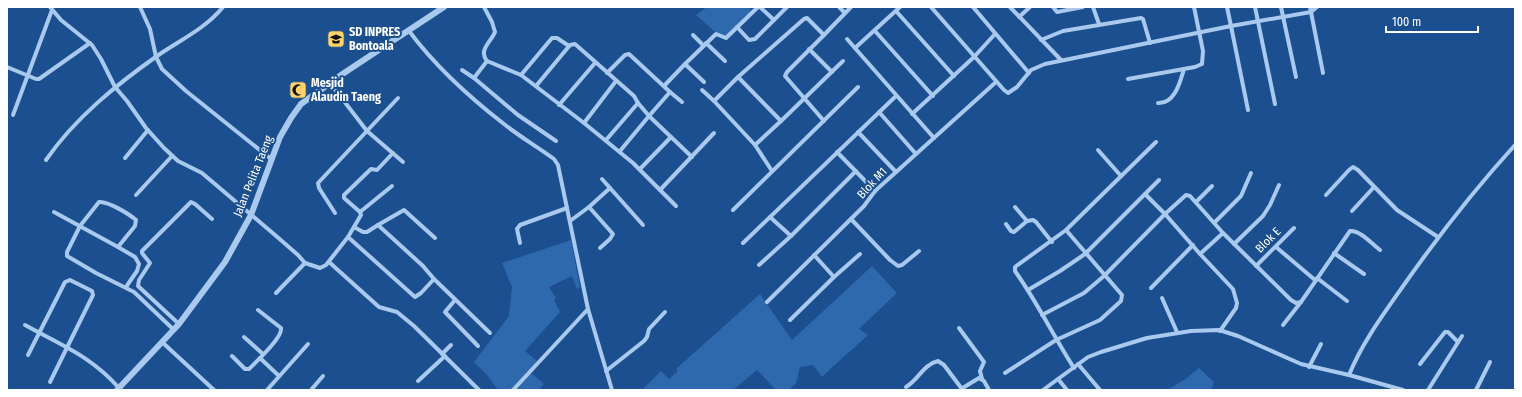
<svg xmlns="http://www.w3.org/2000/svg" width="1522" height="397" font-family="'Fira Sans Condensed',sans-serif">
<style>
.green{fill:#2e69ad}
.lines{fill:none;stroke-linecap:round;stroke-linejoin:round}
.minor{stroke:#a9c9ee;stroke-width:4}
.tertiary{stroke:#a9c9ee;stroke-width:6}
.labels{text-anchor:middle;stroke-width:4;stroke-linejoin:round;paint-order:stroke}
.poi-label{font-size:12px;font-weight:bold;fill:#fff;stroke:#1b4f8f;text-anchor:start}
.street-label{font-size:12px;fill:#fff;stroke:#1b4f8f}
</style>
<rect width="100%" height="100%" fill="#1b4f8f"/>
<g class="green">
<polygon points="707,7 749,7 751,12 724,40 696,15"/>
<polygon points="571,240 580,287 577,289 572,276 549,287 556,298 554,300 560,312 525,351 537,361 531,373 544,384 539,390 498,390 487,375 474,362 509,316 512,287 502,263"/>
<path d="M872 266 897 293 859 329 868 335C852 350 837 362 822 377L813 365 800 367 796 383 789 390H776L757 370 733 390H642L661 371 669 379 677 372V368L760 294 792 340Z"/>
<polygon points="1199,368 1214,382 1212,388 1209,390 1167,390 1184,380"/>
</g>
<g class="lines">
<g class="minor">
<polyline points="50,7 61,20 92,45 101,59 115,87 127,101 146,128 164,148 178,161 202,173 275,235 298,255 305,263 320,268 326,265 348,237 361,215 360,212 344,198 344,195 371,169 377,170 393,153"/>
<polyline points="140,7 150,29 156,57 162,69 186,91 271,159"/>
<path d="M484 7 492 22 495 32C491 42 478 50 487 61L521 75 584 123 633 163 676 206"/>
<polyline points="760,7 774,20"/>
<polyline points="839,7 845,13"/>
<polyline points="931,7 1004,90 1008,93 1017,87 1031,70 1045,64 1231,26 1248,110"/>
<polyline points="973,7 1029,73"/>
<polyline points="1010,7 1061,60"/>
<polyline points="1053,7 1057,12 1083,7"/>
<polyline points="1093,7 1099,24"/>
<polyline points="1227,7 1231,26 1311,12 1317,7"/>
<polyline points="1255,7 1275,104"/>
<polyline points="1281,7 1296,77"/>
<polyline points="1310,7 1323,73"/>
<polyline points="896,11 954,76"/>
<polyline points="1019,17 1030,7"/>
<polyline points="737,27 749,40 755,39 787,7"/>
<path d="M409 31C436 67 469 97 504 124 520 137 538 147 554 159L558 165 588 309 612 390"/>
<polyline points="875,31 933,96"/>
<polyline points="693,35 703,45"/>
<polyline points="824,35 787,72 785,76 824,121"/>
<polyline points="847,39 934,138"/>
<polyline points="1041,40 1063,31 1141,18 1143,19 1150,43"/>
<polyline points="706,43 725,61"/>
<polyline points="855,48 900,7"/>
<polyline points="809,49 832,72"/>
<polyline points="487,61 474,78 518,115 556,141"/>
<polyline points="685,64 704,82"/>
<polyline points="7,67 36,79 39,79 90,43"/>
<polyline points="462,70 474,78"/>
<polyline points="607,73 625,55 629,54 670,92"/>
<polyline points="521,75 552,38 557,38 569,46"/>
<polyline points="738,77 714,101 755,145 772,171"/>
<polyline points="1128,79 1195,67 1202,64 1203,51 1194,7"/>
<polyline points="330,83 367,131 403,162"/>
<polyline points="536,86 570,45 575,44 634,96 638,103 649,116 620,151"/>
<polyline points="664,86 685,64 716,34 726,38 758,7"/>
<polyline points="702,90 714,101"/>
<polyline points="682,102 670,92 649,116 692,157"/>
<path d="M1158 103C1175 104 1180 82 1184 69"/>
<polyline points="559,105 595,63"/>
<polyline points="879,112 916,154"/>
<polyline points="912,114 974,57 995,34"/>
<polyline points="13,115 52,10"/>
<polyline points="781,121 843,61"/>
<polyline points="584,123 616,81"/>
<polyline points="858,132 896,172"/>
<polyline points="606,140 638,103"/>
<polyline points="755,145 781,121 738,77 804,19 807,18 824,35 851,7"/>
<polyline points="1098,150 1121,176"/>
<polyline points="837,152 875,191"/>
<polyline points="125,158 148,130"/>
<path d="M46 160C75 118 116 85 157 56 180 40 205 29 223 7"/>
<polyline points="640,169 671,137"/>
<polyline points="602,179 610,188"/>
<polyline points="660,190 714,133"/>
<polyline points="1145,194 1165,214 1200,254 1233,289 1237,303 1236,308 1220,331"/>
<polyline points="136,195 172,156"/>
<polyline points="1326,195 1349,170 1353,167 1358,170 1397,210 1438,237"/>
<polyline points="1196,202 1212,186"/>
<polyline points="589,207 610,188 643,225"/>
<polyline points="1015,207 1027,221 1033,220 1036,222 1052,242"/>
<polyline points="733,210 858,87"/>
<polyline points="1352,211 1374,187"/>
<path d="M54 212 118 247 135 226 136 220C129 214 108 201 99 202L80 226 67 252V256L96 273 134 292 174 330"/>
<polyline points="360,212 392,186"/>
<polyline points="335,213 319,188 318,183 398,98"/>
<polyline points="851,219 890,260 898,266 902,265 919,251"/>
<polyline points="570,221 589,207 613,234 610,239 600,248"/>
<polyline points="1215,222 1241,196 1251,173"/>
<polyline points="1006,224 1011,231 1014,232 1027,221"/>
<polyline points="354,227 363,232 367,232 378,225"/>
<polyline points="791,236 856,171"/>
<polyline points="348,237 415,297 421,293 434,279 423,266 378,225 404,210 435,238"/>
<polyline points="520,243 517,229 520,225 567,208"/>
<polyline points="743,243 896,96"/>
<polyline points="1234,244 1263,216 1270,205 1279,185"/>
<polyline points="118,247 135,257 139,264 137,271 126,287"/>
<polyline points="1276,247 1315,280"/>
<polyline points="1334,253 1364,274"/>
<polyline points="1200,254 1223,233"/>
<polyline points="329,262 379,307 397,312 414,326 479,390"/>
<polyline points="759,265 791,236 770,217"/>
<polyline points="1256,266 1294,228"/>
<polyline points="834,277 860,254"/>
<polyline points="1317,278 1347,301"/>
<polyline points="434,279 490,333"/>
<polyline points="1151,288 1193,245"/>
<polyline points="1028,290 1060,271 1085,254 1159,180"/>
<polyline points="276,293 305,263"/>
<polyline points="1162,298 1177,332"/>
<polyline points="455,300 445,312 478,346"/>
<polyline points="767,302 864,206 875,191 996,82"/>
<path d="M1042 315 1084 293 1104 276 1165 214 1186 195 1190 196 1223 233 1291 300 1296 303 1301 302 1350 231C1360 230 1372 244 1380 250"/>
<polyline points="790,320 834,277 814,255"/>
<polyline points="179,324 138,286 139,280 150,263 142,253 142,251 191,202 195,204 212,219"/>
<path d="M25 325C61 345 91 356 119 388"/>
<polyline points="1283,325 1301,302"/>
<polyline points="959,328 984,362 980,371 982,379"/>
<polyline points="244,337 263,354"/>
<polyline points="162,342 214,390"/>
<polyline points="442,354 451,345"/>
<polyline points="28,355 65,282 70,280 92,291 93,295 50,382"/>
<path d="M232 356 245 369H249C256 362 283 337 281 328L258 310"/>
<polyline points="260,358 279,376"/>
<polyline points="1078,364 1100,390"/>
<polyline points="1420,364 1445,332 1448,332 1458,342"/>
<polyline points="1309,367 1321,344"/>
<path d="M1074 368C1053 335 1037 302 1015 271V267L1066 230 1156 142"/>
<polyline points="606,371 644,341 647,337 649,329 665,312"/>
<polyline points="1005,373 1056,340 1100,320 1121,301 1122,295 1066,230"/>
<polyline points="1058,379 1067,390"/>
<polyline points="418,381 445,356"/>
<path d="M906 387C918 380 924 364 938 361L944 365 962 389"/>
<polyline points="961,389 979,378 984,381 989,390"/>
<polyline points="267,390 308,344"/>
<polyline points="311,390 323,376"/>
<polyline points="513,390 588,309"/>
<polyline points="1043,390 1088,357 1101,352 1147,338 1191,331 1219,330 1238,336 1301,364 1349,375"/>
<path d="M1403 390 1349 375C1361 345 1382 316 1401 289 1436 239 1473 191 1515 145"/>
<polyline points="1428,390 1462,336"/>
<polyline points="1476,390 1490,362"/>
</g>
<polyline class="tertiary" points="117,390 179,324 225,262 251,215 280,137 291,118 301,104 344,73 444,7"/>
</g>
<defs>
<symbol id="school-square" viewBox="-11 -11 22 22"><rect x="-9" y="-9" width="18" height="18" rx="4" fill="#ffd166" stroke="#1b4f8f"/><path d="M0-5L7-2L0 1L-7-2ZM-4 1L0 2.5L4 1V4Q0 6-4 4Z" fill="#111"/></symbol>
<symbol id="mosque-square" viewBox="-11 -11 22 22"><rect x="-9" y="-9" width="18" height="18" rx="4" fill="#ffd166" stroke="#1b4f8f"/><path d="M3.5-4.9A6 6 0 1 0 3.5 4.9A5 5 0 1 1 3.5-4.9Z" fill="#111"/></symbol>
</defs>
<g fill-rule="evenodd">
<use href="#school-square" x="326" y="29" width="20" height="20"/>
<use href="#mosque-square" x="288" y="80" width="20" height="20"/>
</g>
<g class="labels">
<g class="poi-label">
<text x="349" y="36">SD INPRES<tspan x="349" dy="14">Bontoala</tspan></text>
<text x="311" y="87">Mesjid<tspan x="311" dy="14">Alaudin Taeng</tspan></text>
</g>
<g class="street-label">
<text transform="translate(253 176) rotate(-68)" y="4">Jalan Pelita Taeng</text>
<text transform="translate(872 183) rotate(-47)" y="4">Blok M1</text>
<text transform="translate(1268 240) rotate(-45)" y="4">Blok E</text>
</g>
</g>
<rect width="1522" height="397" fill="none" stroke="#ffffff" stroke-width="16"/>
<path d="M1386 26v6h92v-6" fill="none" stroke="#ffffff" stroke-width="2"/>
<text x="1392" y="26" font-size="12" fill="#ffffff" stroke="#1b4f8f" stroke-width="3" paint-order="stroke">100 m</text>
</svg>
